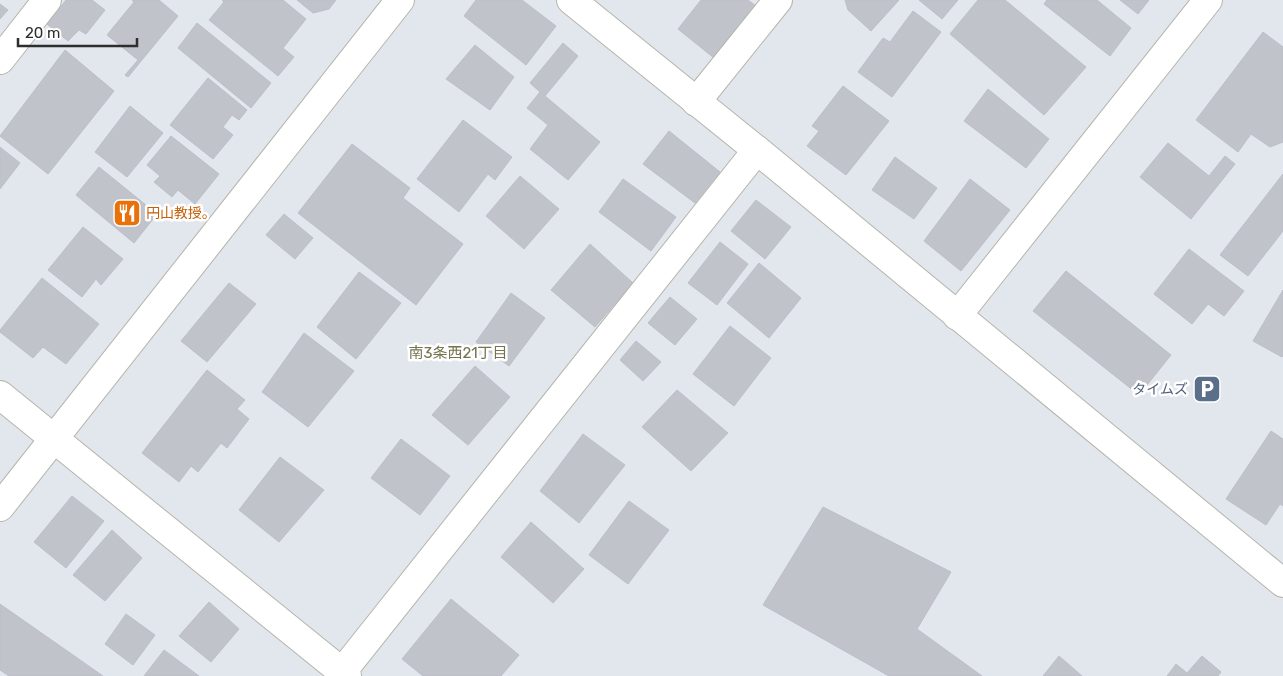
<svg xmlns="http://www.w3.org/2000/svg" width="1283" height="676" viewBox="0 0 1283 676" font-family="Rubik,'Noto Sans JP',sans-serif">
<rect width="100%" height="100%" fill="#e2e6ed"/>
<g fill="#c1c3ca" stroke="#bcbfc9">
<path d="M 66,0 L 92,0 L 105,10 L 86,34 L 79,30 L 68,41 L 47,24 Z"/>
<path d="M 132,0 L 159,0 L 178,16 L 128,77 L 125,75 L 138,60 L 107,35 L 134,2 Z"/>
<path d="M 222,0 L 283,0 L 306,19 L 283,48 L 294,57 L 278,76 L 209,20 L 224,2 Z"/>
<path d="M 297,0 L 336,0 L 329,9 L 313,13 Z"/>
<path d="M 476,0 L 522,0 L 556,26 L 526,65 L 464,16 Z"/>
<path d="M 701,0 L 748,0 L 756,6 L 714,58 L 678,29 Z"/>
<path d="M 845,0 L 899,0 L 871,31 L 848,10 Z"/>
<path d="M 919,0 L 958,0 L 942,19 Z"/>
<path d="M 978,0 L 1005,0 L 1086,67 L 1044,115 L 950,34 Z"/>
<path d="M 1047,0 L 1097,0 L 1131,28 L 1110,56 L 1044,4 Z"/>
<path d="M 1120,0 L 1149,0 L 1138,14 Z"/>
<path d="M 0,4 L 8,10 L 0,19 Z"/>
<path d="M 913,11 L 941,32 L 892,97 L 858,72 L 883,38 L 890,42 Z"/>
<path d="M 197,23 L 271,83 L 251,108 L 178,48 Z"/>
<path d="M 1263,32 L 1283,47 L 1283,142 L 1270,147 L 1251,134 L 1238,152 L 1196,120 Z"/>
<path d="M 563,43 L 578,56 L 545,96 L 600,142 L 568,180 L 530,149 L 548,125 L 527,108 L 540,92 L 530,83 Z"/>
<path d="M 475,45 L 514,77 L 490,110 L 446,79 Z"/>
<path d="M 65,50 L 114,91 L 48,174 L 0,136 Z"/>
<path d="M 208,78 L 247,110 L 239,120 L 232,115 L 223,127 L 233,135 L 213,159 L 170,125 Z"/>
<path d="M 843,86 L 889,121 L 846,175 L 807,146 L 819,131 L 812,126 Z"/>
<path d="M 988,89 L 1049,139 L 1026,168 L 964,121 Z"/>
<path d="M 130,106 L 163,133 L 127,177 L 95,152 Z"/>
<path d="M 463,120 L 512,157 L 495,180 L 488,174 L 459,212 L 417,179 Z"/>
<path d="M 669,131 L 720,172 L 695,203 L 643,164 Z"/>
<path d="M 171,136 L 219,174 L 195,204 L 178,190 L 172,197 L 154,182 L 160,176 L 147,165 Z"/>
<path d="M 1168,143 L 1209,176 L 1225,156 L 1235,164 L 1191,219 L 1140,177 Z"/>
<path d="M 352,144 L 410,188 L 403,198 L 463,244 L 416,305 L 298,213 Z"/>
<path d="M 0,147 L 20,163 L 0,189 Z"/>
<path d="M 895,157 L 937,188 L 914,219 L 872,190 Z"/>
<path d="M 99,167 L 157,214 L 134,243 L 76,195 Z"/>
<path d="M 1283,174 L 1283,231 L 1248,276 L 1220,255 Z"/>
<path d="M 520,176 L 559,209 L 524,249 L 486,216 Z"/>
<path d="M 623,179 L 676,217 L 651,251 L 599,212 Z"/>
<path d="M 970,179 L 1010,210 L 961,271 L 924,241 Z"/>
<path d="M 756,200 L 791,227 L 765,259 L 731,231 Z"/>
<path d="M 284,214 L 313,238 L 295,259 L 266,235 Z"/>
<path d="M 83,227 L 123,259 L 101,285 L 96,279 L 82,297 L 48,270 Z"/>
<path d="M 720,242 L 748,264 L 717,305 L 688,283 Z"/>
<path d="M 590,244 L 633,283 L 595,327 L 551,290 Z"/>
<path d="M 1189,249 L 1244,291 L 1224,316 L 1208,304 L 1192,324 L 1154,294 Z"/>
<path d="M 759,263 L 801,298 L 769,338 L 727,303 Z"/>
<path d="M 1066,271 L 1171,355 L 1139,395 L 1033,311 Z"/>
<path d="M 359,272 L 401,303 L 356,359 L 317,327 Z"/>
<path d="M 42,278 L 99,324 L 66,364 L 43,347 L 33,358 L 0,332 L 0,330 Z"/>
<path d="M 229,283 L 256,304 L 207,362 L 181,341 Z"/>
<path d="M 1283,290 L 1283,356 L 1282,357 L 1253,341 Z"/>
<path d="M 511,293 L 545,318 L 509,366 L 476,342 Z"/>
<path d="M 670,297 L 697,319 L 675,345 L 648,323 Z"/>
<path d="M 730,326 L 771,358 L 734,406 L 693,374 Z"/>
<path d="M 304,333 L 354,371 L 308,427 L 262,392 Z"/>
<path d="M 636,341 L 661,362 L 643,381 L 620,360 Z"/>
<path d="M 475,366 L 510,397 L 468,445 L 432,415 Z"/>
<path d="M 207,370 L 245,400 L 237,409 L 249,419 L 227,448 L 221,443 L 198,472 L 191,466 L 179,482 L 142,453 Z"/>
<path d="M 677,390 L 728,433 L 691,471 L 642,427 Z"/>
<path d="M 1271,431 L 1283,439 L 1283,506 L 1280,504 L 1266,525 L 1226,499 Z"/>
<path d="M 583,434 L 625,465 L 579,523 L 540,491 Z"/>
<path d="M 401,439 L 450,476 L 420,515 L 371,478 Z"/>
<path d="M 280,457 L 324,490 L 279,542 L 239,510 Z"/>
<path d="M 72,496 L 104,521 L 66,568 L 34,542 Z"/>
<path d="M 629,501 L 669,530 L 628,584 L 589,555 Z"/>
<path d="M 823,507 L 951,572 L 917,629 L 982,676 L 889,676 L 763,605 Z"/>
<path d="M 531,522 L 584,569 L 553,603 L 501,557 Z"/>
<path d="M 112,530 L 142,558 L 105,601 L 73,575 Z"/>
<path d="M 451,599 L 519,655 L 501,676 L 423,676 L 402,659 Z"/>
<path d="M 209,602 L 239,629 L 211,662 L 179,636 Z"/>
<path d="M 0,604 L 103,676 L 9,676 L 0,670 Z"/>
<path d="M 126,614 L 155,635 L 133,665 L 105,644 Z"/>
<path d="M 164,650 L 199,676 L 144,676 Z"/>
<path d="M 1059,656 L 1082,676 L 1043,676 Z"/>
<path d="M 1202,656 L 1221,672 L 1218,676 L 1167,676 L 1176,664 L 1187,673 Z"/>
</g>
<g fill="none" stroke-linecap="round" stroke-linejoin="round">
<g stroke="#b5b5ac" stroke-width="30">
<g id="minor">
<path d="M 571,0 L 757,150 L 1283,583"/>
<path d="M 0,60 L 47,0"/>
<path d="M 696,102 L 778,0"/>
<path d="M 957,316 L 1208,0"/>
<path d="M 0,395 L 347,676"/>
<path d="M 0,507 L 400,0"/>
<path d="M 342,672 L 757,150"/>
</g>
</g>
<use href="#minor" stroke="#fff" stroke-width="28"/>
</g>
<defs>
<g id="restaurant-square" transform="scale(1.4375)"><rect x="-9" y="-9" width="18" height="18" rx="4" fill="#e8710a" stroke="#fff"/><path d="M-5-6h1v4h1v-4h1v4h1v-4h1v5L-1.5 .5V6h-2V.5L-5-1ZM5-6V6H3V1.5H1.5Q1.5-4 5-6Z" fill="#fff"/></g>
<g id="parking-square" transform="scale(1.4375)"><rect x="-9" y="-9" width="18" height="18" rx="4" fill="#5c6f8a" stroke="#fff"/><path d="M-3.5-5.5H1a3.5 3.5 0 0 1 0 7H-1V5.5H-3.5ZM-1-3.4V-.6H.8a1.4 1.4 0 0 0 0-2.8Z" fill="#fff"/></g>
</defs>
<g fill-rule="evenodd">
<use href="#restaurant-square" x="127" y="213"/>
<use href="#parking-square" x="1207" y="389"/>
</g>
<g text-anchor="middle" stroke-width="5" stroke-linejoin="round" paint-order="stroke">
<g font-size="14" fill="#c56008" stroke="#fff" text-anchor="start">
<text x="146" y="218">円山教授。</text>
</g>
<g font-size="14" fill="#4e5e75" stroke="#fff" text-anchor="end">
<text x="1188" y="394">タイムズ</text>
</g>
<g font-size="15" fill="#76744f" stroke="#fff">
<text x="458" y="358">南3条西21丁目</text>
</g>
</g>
<path d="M18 38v8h119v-8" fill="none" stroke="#2e2e2e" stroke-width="2.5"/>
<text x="25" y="38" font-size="15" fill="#2e2e2e" stroke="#ffffff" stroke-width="4" paint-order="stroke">20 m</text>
</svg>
